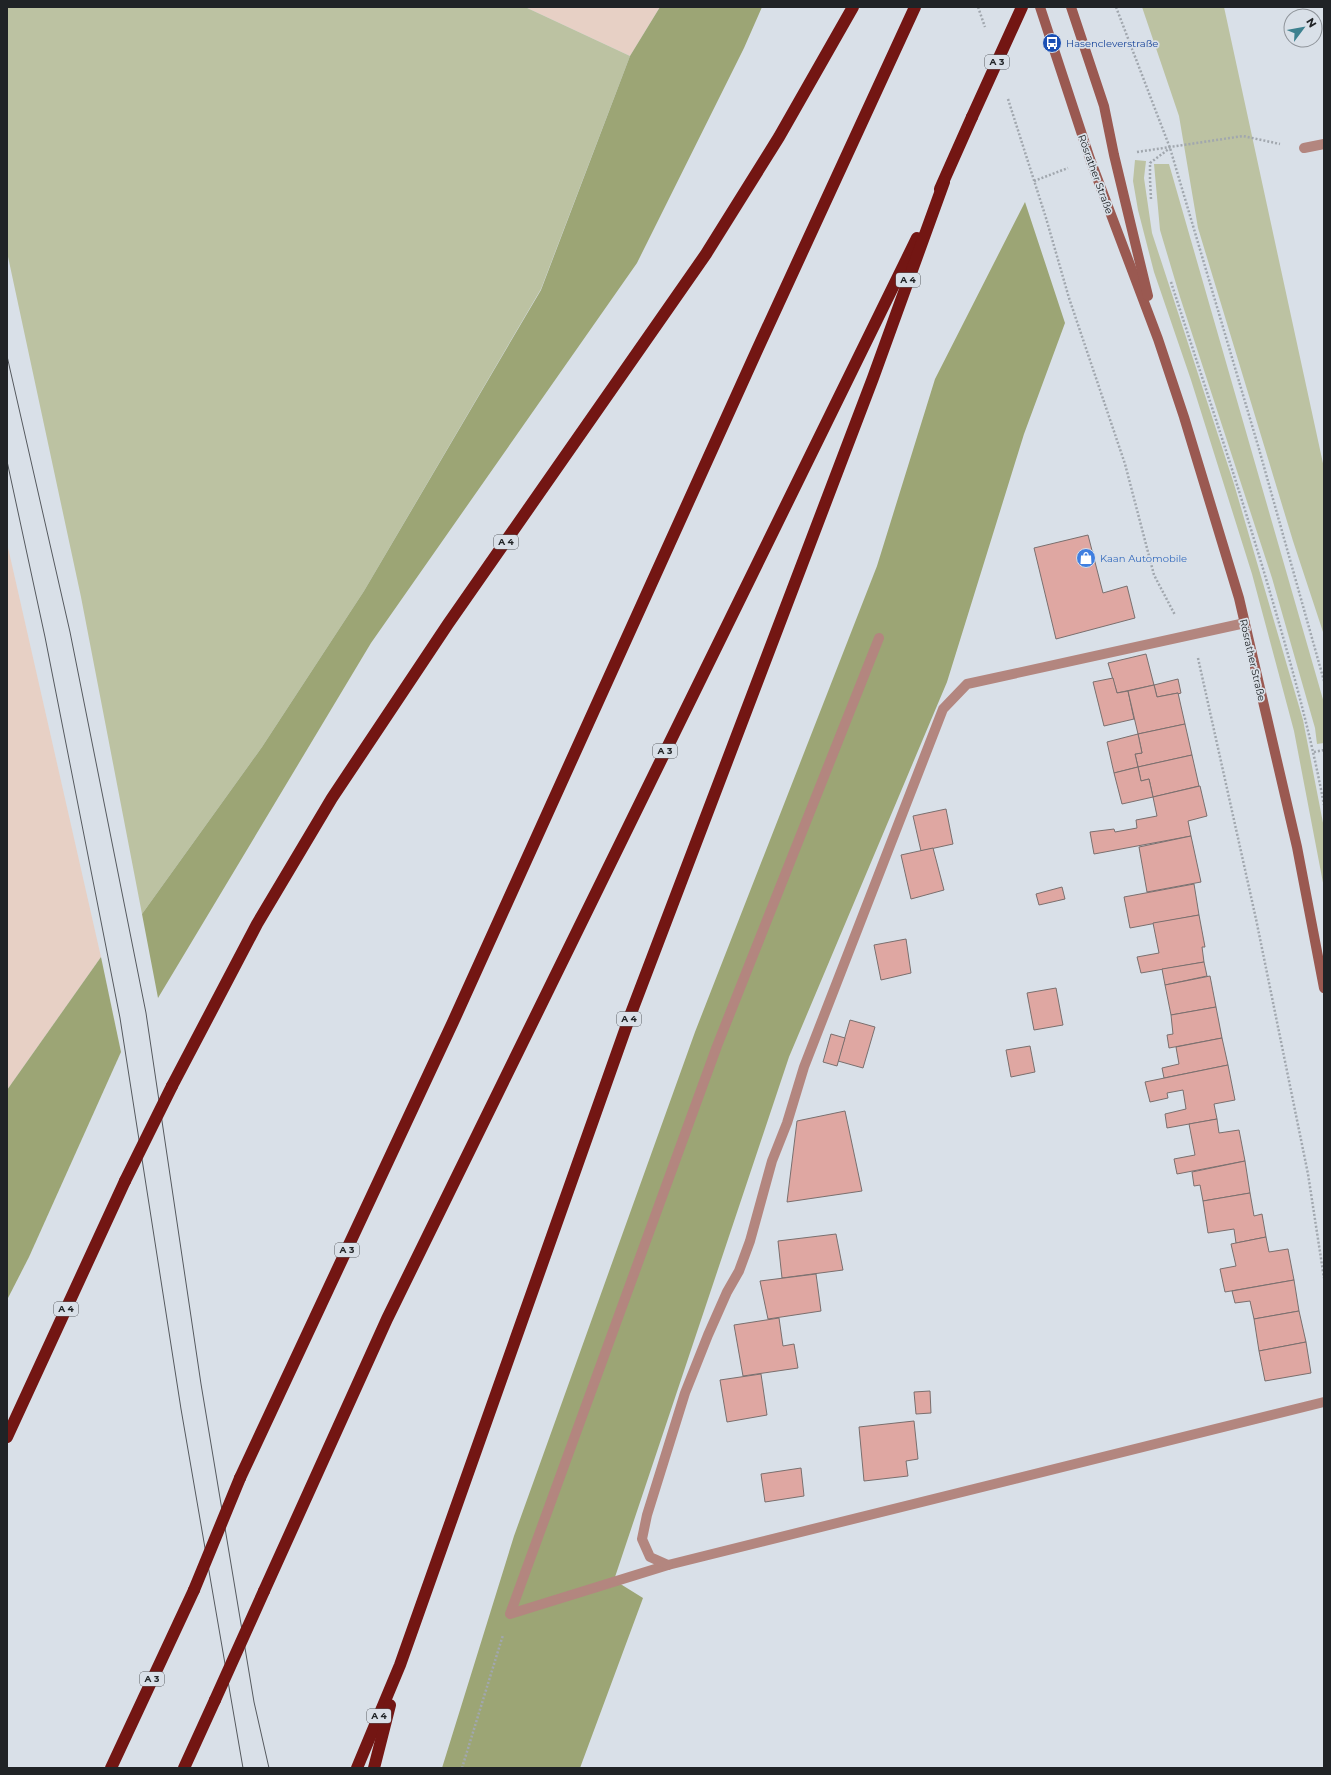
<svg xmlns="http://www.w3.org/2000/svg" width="1331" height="1775" viewBox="0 0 1331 1775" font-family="Montserrat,sans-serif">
<rect width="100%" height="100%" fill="#d9e0e8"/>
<g fill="#e7d0c5">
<path d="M 525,7 L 660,7 L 630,56 Z"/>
<path d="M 7,543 L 101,957 L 7,1090 Z"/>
</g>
<g fill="#bcc2a2">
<path d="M 7,7 L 525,7 L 630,56 L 541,289 L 364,591 L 262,747 L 142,914 L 81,597 L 7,252 Z"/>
<path d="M 1142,7 L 1224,7 L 1324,468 L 1324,635 L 1293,541 L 1198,228 L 1179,116 Z"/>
<path d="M 1135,160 L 1146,161 L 1144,178 L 1152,233 L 1234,484 L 1303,720 L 1324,828 L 1324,888 L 1294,731 L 1252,574 L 1191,380 L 1154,272 L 1138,210 L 1133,181 Z"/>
<path d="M 1154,164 L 1169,164 L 1324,703 L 1324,743 L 1317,744 L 1315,728 L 1272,578 L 1180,297 L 1160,230 Z"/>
</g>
<g fill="#9ca575">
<path d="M 660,7 L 762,7 L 744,48 L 637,263 L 371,643 L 158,998 L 142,914 L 262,747 L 364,591 L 541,290 L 630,56 Z"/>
<path d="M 1025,202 L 1065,323 L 1024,434 L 947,682 L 789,1057 L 614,1580 L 643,1598 L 580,1768 L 442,1768 L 514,1536 L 695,1032 L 877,566 L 935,379 Z"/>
<path d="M 101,957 L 121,1052 L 29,1257 L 7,1300 L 7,1090 Z"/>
</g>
<g fill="#dfa7a2" stroke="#7a6f6e">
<path d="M 1088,535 L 1103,593 L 1127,586 L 1135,618 L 1056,639 L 1034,548 Z"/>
<path d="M 1146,654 L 1154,685 L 1117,693 L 1108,663 Z"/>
<path d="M 1113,678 L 1117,693 L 1128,691 L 1134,719 L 1104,726 L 1093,682 Z"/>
<path d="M 1178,679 L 1181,693 L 1178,694 L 1178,693 L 1157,697 L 1154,685 Z"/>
<path d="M 1154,685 L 1157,697 L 1178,693 L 1185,724 L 1138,734 L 1128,691 Z"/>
<path d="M 1185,724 L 1192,755 L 1138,767 L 1135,754 L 1142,753 L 1138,734 Z"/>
<path d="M 1138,734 L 1142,753 L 1135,754 L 1138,767 L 1114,773 L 1107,742 Z"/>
<path d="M 1192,755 L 1199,786 L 1153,797 L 1149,779 L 1141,781 L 1138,767 Z"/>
<path d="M 1138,767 L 1141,781 L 1149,779 L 1153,797 L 1122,804 L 1114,773 Z"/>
<path d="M 1200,786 L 1207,816 L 1188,821 L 1191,836 L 1094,854 L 1090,832 L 1114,829 L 1115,832 L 1137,828 L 1136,820 L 1157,816 L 1153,797 Z"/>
<path d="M 946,809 L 953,844 L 921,851 L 913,816 Z"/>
<path d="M 1191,836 L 1201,882 L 1147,892 L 1139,847 Z"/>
<path d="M 933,848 L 944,890 L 911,899 L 901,855 Z"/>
<path d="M 1194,884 L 1199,915 L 1130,928 L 1124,897 Z"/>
<path d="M 1062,887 L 1065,899 L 1039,905 L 1036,894 Z"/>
<path d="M 1199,915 L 1205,947 L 1202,947 L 1204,962 L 1141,973 L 1137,957 L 1159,953 L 1153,923 Z"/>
<path d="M 906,939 L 911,973 L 881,980 L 874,945 Z"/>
<path d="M 1204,962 L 1207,976 L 1165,985 L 1162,969 Z"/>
<path d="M 1210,976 L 1216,1007 L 1171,1015 L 1165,985 Z"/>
<path d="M 1056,988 L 1063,1025 L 1034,1030 L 1027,993 Z"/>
<path d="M 1216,1007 L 1222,1038 L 1169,1048 L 1167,1035 L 1173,1034 L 1171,1015 Z"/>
<path d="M 850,1020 L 875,1027 L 863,1068 L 838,1061 Z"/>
<path d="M 831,1034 L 845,1038 L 837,1066 L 823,1062 Z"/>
<path d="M 1222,1038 L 1228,1065 L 1164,1078 L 1162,1068 L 1179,1064 L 1176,1047 Z"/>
<path d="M 1030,1046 L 1035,1072 L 1011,1077 L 1006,1050 Z"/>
<path d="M 1228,1065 L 1235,1100 L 1214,1104 L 1217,1119 L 1167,1128 L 1165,1114 L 1186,1109 L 1183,1090 L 1167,1093 L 1168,1098 L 1150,1102 L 1145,1082 Z"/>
<path d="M 845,1111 L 862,1191 L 787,1202 L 797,1121 Z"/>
<path d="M 1217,1119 L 1219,1133 L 1239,1130 L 1245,1161 L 1177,1174 L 1174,1159 L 1195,1155 L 1189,1124 Z"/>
<path d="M 1245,1161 L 1250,1193 L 1203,1201 L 1200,1185 L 1194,1186 L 1192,1172 Z"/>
<path d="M 1250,1193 L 1254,1216 L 1262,1214 L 1266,1237 L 1236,1243 L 1234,1229 L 1208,1233 L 1203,1201 Z"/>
<path d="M 836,1234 L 843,1270 L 782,1278 L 778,1241 Z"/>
<path d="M 1266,1237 L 1269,1252 L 1288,1249 L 1294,1280 L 1225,1292 L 1220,1269 L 1236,1266 L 1231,1244 Z"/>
<path d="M 816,1274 L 821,1311 L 768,1319 L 760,1281 Z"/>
<path d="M 1294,1280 L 1299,1311 L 1254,1319 L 1250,1301 L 1235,1303 L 1232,1291 Z"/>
<path d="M 1299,1311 L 1306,1342 L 1259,1351 L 1254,1319 Z"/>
<path d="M 779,1318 L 783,1346 L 794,1344 L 798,1368 L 743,1376 L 734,1325 Z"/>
<path d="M 1306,1342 L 1311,1373 L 1265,1381 L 1259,1351 Z"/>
<path d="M 761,1374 L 767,1415 L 727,1422 L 720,1380 Z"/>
<path d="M 930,1391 L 931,1413 L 916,1414 L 914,1392 Z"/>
<path d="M 914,1421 L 918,1459 L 906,1461 L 908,1476 L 864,1481 L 859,1427 Z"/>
<path d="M 801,1468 L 804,1496 L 765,1502 L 761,1474 Z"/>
</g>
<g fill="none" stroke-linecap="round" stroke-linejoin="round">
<g stroke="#a1a7ae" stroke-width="2.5" stroke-dasharray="2 2" stroke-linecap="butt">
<path d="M 978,7 L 985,27"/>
<path d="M 1116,7 L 1170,148 L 1259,449 L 1324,681"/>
<path d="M 1008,99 L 1046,218 L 1069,298 L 1125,464 L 1154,575 L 1175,615"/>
<path d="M 1137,152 L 1243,136 L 1280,144"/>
<path d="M 1034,181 L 1068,168"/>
<path d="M 1151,199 L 1150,179 L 1150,163 L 1170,148"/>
<path d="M 1171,282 C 1205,387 1241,493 1272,599 C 1292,667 1311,735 1324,805"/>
<path d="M 1198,658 L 1256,919 L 1308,1174 L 1324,1278"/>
<path d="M 1314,752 L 1324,750"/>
<path d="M 462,1768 L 503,1635"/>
</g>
<g stroke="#b3867f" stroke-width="10">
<path d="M 879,638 L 717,1046 L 510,1614 L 668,1565 L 1324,1402"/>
<path d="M 668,1565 L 650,1557 L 642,1539 L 647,1515 L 685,1393 L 708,1335 L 727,1292 L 739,1271 L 750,1241 L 772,1161 L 787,1123 L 804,1067 L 943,709 L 967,684 L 1245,623"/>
</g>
<path stroke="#b3867f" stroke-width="10" d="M 1304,148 L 1324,144"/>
<g stroke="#9a5951" stroke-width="10">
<path d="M 1040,7 L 1090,159 L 1158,339 L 1184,417 L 1239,598 L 1297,847 L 1324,988"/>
<path d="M 1071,7 L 1104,106 L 1114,155 L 1148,296"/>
</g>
<g stroke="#731613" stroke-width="12">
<path d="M 940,189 L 972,117"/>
<path d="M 172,1086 L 257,924 L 332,798 L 448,624 L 706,254 L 779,137 L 853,7"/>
<path d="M 7,1437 L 125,1181"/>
<path d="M 240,1478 L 453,1022 L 758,348 L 915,7"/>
<path d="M 264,1591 L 387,1319 L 917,238"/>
<path d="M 111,1768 L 194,1590"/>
<path d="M 184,1768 L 215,1700"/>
<path d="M 357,1768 L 400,1665 L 630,1016 L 873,378 L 944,182"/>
<path d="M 374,1768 L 390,1705"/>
</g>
<g stroke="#55595e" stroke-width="1">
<path d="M 7,356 L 70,632 L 146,1013 L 201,1384 L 254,1702 L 269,1768"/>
<path d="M 7,461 L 45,637 L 120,1018 L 181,1409 L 243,1768"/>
</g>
<g stroke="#731613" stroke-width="12">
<path d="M 972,117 L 1022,7"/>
<path d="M 125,1181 L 172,1086"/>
<path d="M 194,1590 L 240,1478"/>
<path d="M 215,1700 L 264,1591"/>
</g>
</g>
<defs>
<g id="bus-disc" transform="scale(1)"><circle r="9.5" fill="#1a4fb4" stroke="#d9e0e8"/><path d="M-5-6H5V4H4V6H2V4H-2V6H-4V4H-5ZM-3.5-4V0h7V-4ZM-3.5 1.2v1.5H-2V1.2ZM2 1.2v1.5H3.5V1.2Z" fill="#fff"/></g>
<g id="shop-disc" transform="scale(1)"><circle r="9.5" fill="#3f7fe0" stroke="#d9e0e8"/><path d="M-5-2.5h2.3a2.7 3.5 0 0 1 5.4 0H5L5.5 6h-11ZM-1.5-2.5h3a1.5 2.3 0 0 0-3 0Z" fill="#fff"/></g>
</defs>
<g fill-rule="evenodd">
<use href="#bus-disc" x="1052" y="43"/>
<use href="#shop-disc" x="1086" y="558"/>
</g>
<g text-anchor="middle" stroke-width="3.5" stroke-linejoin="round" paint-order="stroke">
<g fill="#d9e0e8" stroke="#585c60" stroke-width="1">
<rect x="985" y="55" width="24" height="14" rx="3"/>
<rect x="896" y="273" width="24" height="14" rx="3"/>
<rect x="494" y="535" width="24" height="14" rx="3"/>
<rect x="653" y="744" width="24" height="14" rx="3"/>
<rect x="617" y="1012" width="24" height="14" rx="3"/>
<rect x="335" y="1243" width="24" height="14" rx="3"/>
<rect x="54" y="1302" width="24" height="14" rx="3"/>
<rect x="140" y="1672" width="24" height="14" rx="3"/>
<rect x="367" y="1709" width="24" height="14" rx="3"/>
</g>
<g font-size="9" font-weight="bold" fill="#202326">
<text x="997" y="65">A 3</text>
<text x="908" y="283">A 4</text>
<text x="506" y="545">A 4</text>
<text x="665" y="754">A 3</text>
<text x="629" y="1022">A 4</text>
<text x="347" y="1253">A 3</text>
<text x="66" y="1312">A 4</text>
<text x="152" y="1682">A 3</text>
<text x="379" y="1719">A 4</text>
</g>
<g font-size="10" fill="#164399" stroke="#d9e0e8" text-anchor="start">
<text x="1066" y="47">Hasencleverstraße</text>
</g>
<g font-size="10" fill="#202326" stroke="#d9e0e8">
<text transform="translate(1096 174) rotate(70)" y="4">Rösrather Straße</text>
<text transform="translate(1253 660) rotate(77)" y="4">Rösrather Straße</text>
</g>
<g font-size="10" fill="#366cbe" stroke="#d9e0e8" text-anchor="start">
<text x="1100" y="562">Kaan Automobile</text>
</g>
</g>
<rect width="1331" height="1775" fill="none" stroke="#202326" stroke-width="16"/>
<g transform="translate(1303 28) rotate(58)"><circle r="19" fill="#d9e0e8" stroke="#8f949a"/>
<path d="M0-3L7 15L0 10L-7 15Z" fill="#3d818f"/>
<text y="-6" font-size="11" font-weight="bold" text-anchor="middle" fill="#202326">N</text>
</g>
</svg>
